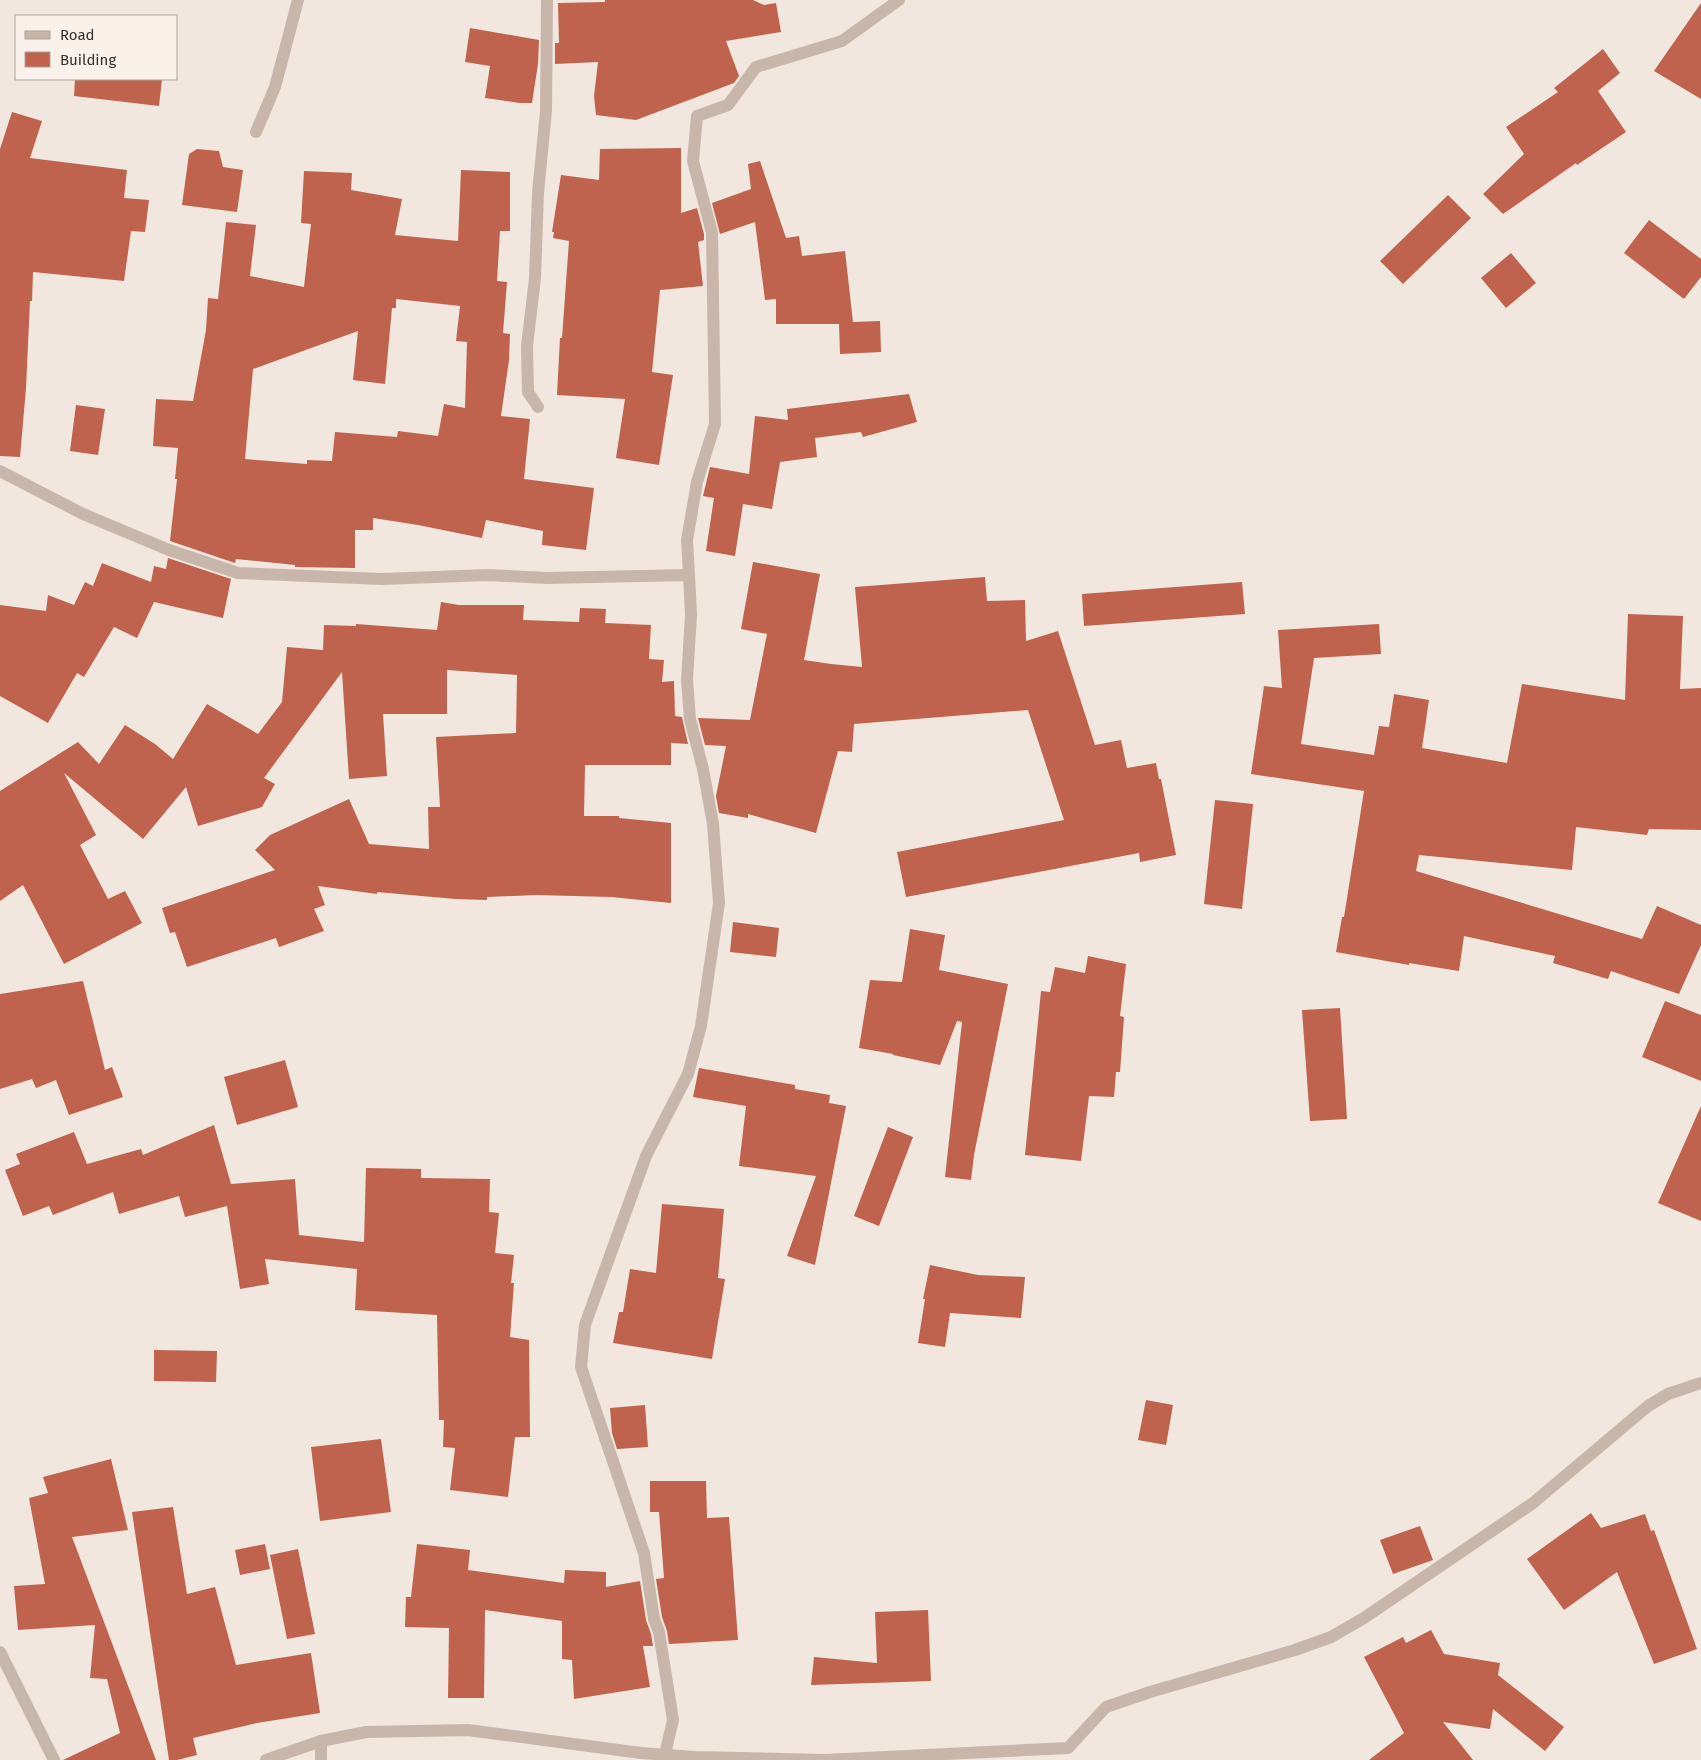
<svg xmlns="http://www.w3.org/2000/svg" width="1701" height="1760" viewBox="0 0 1701 1760" font-family="'Fira Sans',sans-serif">
<rect width="100%" height="100%" fill="#f1e7de"/>
<g fill="#bf624e" fill-rule="evenodd">
<path d="M 605,0 L 753,0 L 764,5 L 776,3 L 781,32 L 726,41 L 739,76 L 734,83 L 636,120 L 596,115 L 594,96 L 598,62 L 555,64 L 555,43 L 559,43 L 558,3 L 605,2 Z"/>
<path d="M 1701,3 L 1701,99 L 1654,71 Z"/>
<path d="M 470,28 L 539,40 L 538,64 L 532,103 L 520,103 L 485,98 L 490,66 L 465,62 Z"/>
<path d="M 1603,49 L 1620,73 L 1598,91 L 1626,132 L 1577,165 L 1576,163 L 1503,214 L 1483,194 L 1524,154 L 1506,127 L 1558,92 L 1554,88 Z"/>
<path d="M 75,79 L 162,79 L 159,106 L 74,96 Z"/>
<path d="M 12,112 L 42,121 L 30,158 L 127,170 L 124,198 L 149,200 L 145,232 L 131,231 L 124,281 L 33,272 L 32,301 L 30,301 L 26,388 L 20,457 L 0,456 L 0,149 Z"/>
<path d="M 681,148 L 681,213 L 697,208 L 704,234 L 704,240 L 698,242 L 703,286 L 660,290 L 652,372 L 673,375 L 659,465 L 616,458 L 625,399 L 557,395 L 560,338 L 562,338 L 569,241 L 553,238 L 554,232 L 552,232 L 561,175 L 599,180 L 600,149 Z"/>
<path d="M 197,149 L 219,151 L 223,167 L 243,170 L 237,212 L 182,205 L 189,154 Z"/>
<path d="M 760,161 L 786,238 L 799,236 L 802,256 L 845,251 L 853,322 L 880,321 L 881,352 L 840,354 L 839,324 L 776,324 L 776,299 L 765,300 L 755,222 L 720,234 L 712,203 L 751,189 L 748,164 Z"/>
<path d="M 461,170 L 510,172 L 510,231 L 500,231 L 497,281 L 507,282 L 503,333 L 510,334 L 509,360 L 501,416 L 530,419 L 524,479 L 594,488 L 586,550 L 542,545 L 543,531 L 486,520 L 482,538 L 418,525 L 373,518 L 373,530 L 355,530 L 355,568 L 295,567 L 295,565 L 236,559 L 235,563 L 170,541 L 177,479 L 175,479 L 178,448 L 153,446 L 156,399 L 193,401 L 206,330 L 208,298 L 218,299 L 226,222 L 256,225 L 250,276 L 304,287 L 311,224 L 301,223 L 304,171 L 352,173 L 351,190 L 402,199 L 395,235 L 458,241 ZM 396,299 L 460,306 L 456,341 L 467,342 L 465,408 L 444,404 L 438,436 L 398,431 L 397,437 L 335,432 L 332,461 L 307,460 L 307,464 L 245,459 L 253,369 L 358,331 L 353,380 L 385,384 L 392,308 L 396,308 Z"/>
<path d="M 1448,195 L 1471,218 L 1403,284 L 1380,261 Z"/>
<path d="M 1649,220 L 1701,259 L 1701,277 L 1684,299 L 1624,253 Z"/>
<path d="M 1511,253 L 1536,283 L 1506,308 L 1481,278 Z"/>
<path d="M 909,394 L 917,422 L 863,437 L 861,432 L 815,438 L 817,457 L 780,462 L 772,509 L 743,504 L 735,556 L 706,551 L 714,498 L 703,496 L 710,467 L 749,474 L 755,416 L 788,420 L 787,409 Z"/>
<path d="M 76,405 L 105,409 L 98,455 L 70,451 Z"/>
<path d="M 168,558 L 231,579 L 223,618 L 154,602 L 137,638 L 114,627 L 84,677 L 77,673 L 48,723 L 0,696 L 0,605 L 46,611 L 48,595 L 74,605 L 85,582 L 93,586 L 102,563 L 151,582 L 154,566 L 166,569 Z"/>
<path d="M 753,562 L 820,574 L 804,660 L 831,664 L 862,667 L 855,587 L 985,577 L 987,601 L 1025,600 L 1026,641 L 1058,631 L 1095,745 L 1121,740 L 1127,768 L 1156,763 L 1159,779 L 1161,779 L 1176,855 L 1140,862 L 1139,853 L 906,897 L 897,852 L 1064,820 L 1028,710 L 854,724 L 852,752 L 838,751 L 816,833 L 748,814 L 748,818 L 719,813 L 716,796 L 726,746 L 705,745 L 698,718 L 750,720 L 767,634 L 741,629 Z"/>
<path d="M 1242,582 L 1245,614 L 1084,626 L 1082,594 Z"/>
<path d="M 441,602 L 459,605 L 524,605 L 523,620 L 579,622 L 580,608 L 606,609 L 605,623 L 651,625 L 649,659 L 664,660 L 662,682 L 674,681 L 675,716 L 682,717 L 688,744 L 671,743 L 671,765 L 585,765 L 584,816 L 619,816 L 619,818 L 671,823 L 671,903 L 611,897 L 536,895 L 487,897 L 487,900 L 455,899 L 377,892 L 377,894 L 318,886 L 325,905 L 314,909 L 324,931 L 279,947 L 276,938 L 187,967 L 175,932 L 170,933 L 162,908 L 275,870 L 255,850 L 270,835 L 349,799 L 369,844 L 429,849 L 428,807 L 440,807 L 436,737 L 516,733 L 517,675 L 447,670 L 447,714 L 383,714 L 387,776 L 349,779 L 342,672 L 264,778 L 275,784 L 262,807 L 198,826 L 186,787 L 143,839 L 64,773 L 96,835 L 80,845 L 108,899 L 125,891 L 142,923 L 64,964 L 23,885 L 0,901 L 0,791 L 78,742 L 99,764 L 125,725 L 155,744 L 173,759 L 207,704 L 258,734 L 282,702 L 287,647 L 323,650 L 324,625 L 356,626 L 356,624 L 437,630 Z"/>
<path d="M 1628,614 L 1683,616 L 1680,689 L 1701,688 L 1701,830 L 1649,829 L 1647,835 L 1576,827 L 1572,870 L 1419,855 L 1416,871 L 1642,939 L 1657,906 L 1701,925 L 1701,945 L 1679,994 L 1611,971 L 1608,979 L 1553,963 L 1555,956 L 1464,936 L 1459,971 L 1409,963 L 1409,965 L 1336,952 L 1342,917 L 1344,917 L 1364,791 L 1251,774 L 1264,686 L 1282,688 L 1278,630 L 1379,624 L 1381,654 L 1314,658 L 1301,744 L 1374,755 L 1379,726 L 1389,727 L 1394,694 L 1429,700 L 1422,748 L 1507,763 L 1522,684 L 1625,700 Z"/>
<path d="M 1215,800 L 1253,804 L 1242,909 L 1204,904 Z"/>
<path d="M 733,922 L 779,928 L 776,957 L 730,952 Z"/>
<path d="M 910,929 L 945,935 L 939,970 L 1008,984 L 974,1155 L 971,1180 L 945,1177 L 962,1022 L 957,1021 L 940,1065 L 893,1055 L 893,1054 L 859,1048 L 870,980 L 902,982 Z"/>
<path d="M 1088,956 L 1126,964 L 1120,1016 L 1124,1017 L 1120,1072 L 1116,1072 L 1114,1097 L 1089,1096 L 1081,1161 L 1025,1155 L 1041,991 L 1050,992 L 1055,967 L 1085,973 Z"/>
<path d="M 83,981 L 105,1070 L 112,1067 L 123,1097 L 69,1115 L 56,1080 L 36,1088 L 32,1079 L 0,1089 L 0,994 Z"/>
<path d="M 1665,1001 L 1701,1015 L 1701,1081 L 1642,1057 Z"/>
<path d="M 1340,1008 L 1347,1119 L 1310,1121 L 1302,1010 Z"/>
<path d="M 285,1060 L 298,1107 L 237,1125 L 224,1077 Z"/>
<path d="M 699,1068 L 795,1085 L 795,1089 L 830,1095 L 829,1103 L 846,1106 L 815,1265 L 787,1256 L 816,1176 L 739,1166 L 746,1106 L 693,1097 Z"/>
<path d="M 1701,1106 L 1701,1221 L 1658,1203 Z"/>
<path d="M 214,1125 L 231,1184 L 295,1179 L 299,1235 L 364,1242 L 366,1168 L 421,1169 L 421,1178 L 490,1179 L 489,1212 L 499,1213 L 495,1253 L 514,1255 L 511,1283 L 514,1283 L 510,1337 L 529,1340 L 530,1437 L 515,1437 L 508,1497 L 450,1490 L 455,1448 L 443,1447 L 444,1420 L 439,1420 L 437,1315 L 355,1310 L 357,1269 L 265,1259 L 269,1284 L 240,1289 L 227,1206 L 185,1217 L 179,1196 L 119,1214 L 113,1192 L 53,1215 L 49,1206 L 23,1216 L 5,1170 L 20,1164 L 16,1154 L 74,1132 L 87,1164 L 141,1149 L 143,1155 Z"/>
<path d="M 888,1127 L 913,1137 L 879,1226 L 854,1216 Z"/>
<path d="M 662,1204 L 724,1209 L 718,1278 L 725,1279 L 712,1359 L 613,1343 L 619,1312 L 623,1312 L 630,1269 L 656,1273 Z"/>
<path d="M 930,1265 L 978,1275 L 1025,1277 L 1021,1318 L 950,1313 L 945,1347 L 918,1343 L 925,1299 L 923,1299 Z"/>
<path d="M 154,1350 L 217,1351 L 216,1382 L 154,1381 Z"/>
<path d="M 1146,1400 L 1173,1405 L 1166,1445 L 1138,1440 Z"/>
<path d="M 645,1405 L 648,1447 L 617,1449 L 612,1433 L 610,1408 Z"/>
<path d="M 381,1439 L 391,1512 L 320,1521 L 311,1447 Z"/>
<path d="M 111,1459 L 128,1530 L 72,1537 L 156,1760 L 63,1760 L 120,1733 L 107,1679 L 90,1678 L 95,1625 L 18,1630 L 14,1586 L 45,1584 L 29,1498 L 48,1493 L 43,1477 Z"/>
<path d="M 650,1481 L 706,1481 L 707,1518 L 729,1517 L 738,1640 L 669,1644 L 667,1631 L 662,1617 L 656,1579 L 664,1578 L 659,1512 L 650,1512 Z"/>
<path d="M 173,1507 L 187,1594 L 215,1587 L 236,1665 L 311,1653 L 320,1713 L 257,1723 L 193,1738 L 197,1755 L 177,1760 L 169,1760 L 132,1512 Z"/>
<path d="M 1591,1513 L 1601,1528 L 1645,1514 L 1651,1531 L 1654,1530 L 1697,1649 L 1654,1664 L 1617,1572 L 1564,1610 L 1527,1559 Z"/>
<path d="M 1420,1526 L 1433,1560 L 1393,1574 L 1380,1540 Z"/>
<path d="M 265,1544 L 270,1569 L 240,1575 L 235,1550 Z"/>
<path d="M 417,1544 L 470,1550 L 468,1570 L 564,1583 L 565,1570 L 606,1572 L 606,1587 L 640,1581 L 646,1620 L 651,1634 L 653,1646 L 643,1646 L 650,1687 L 574,1699 L 572,1660 L 562,1659 L 562,1621 L 485,1610 L 484,1698 L 448,1698 L 449,1628 L 405,1627 L 406,1597 L 411,1597 Z"/>
<path d="M 298,1549 L 315,1634 L 287,1639 L 270,1555 Z"/>
<path d="M 928,1610 L 931,1681 L 811,1685 L 814,1657 L 877,1663 L 875,1612 Z"/>
<path d="M 1431,1630 L 1444,1654 L 1500,1663 L 1498,1675 L 1564,1727 L 1545,1751 L 1493,1709 L 1490,1729 L 1443,1722 L 1473,1760 L 1369,1760 L 1404,1733 L 1364,1657 L 1403,1637 L 1406,1643 Z"/>
</g>
<g fill="none" stroke-linecap="round" stroke-linejoin="round">
<g stroke="#c9b6ab" stroke-width="12">
<path d="M 256,132 L 275,87 L 298,0"/>
<path d="M 538,407 L 528,392 L 527,346 L 535,278 L 538,193 L 546,111 L 547,0"/>
<path d="M 0,471 L 83,514 L 169,550 L 238,573 L 382,579 L 488,575 L 547,578 L 689,575 L 691,615 L 687,680 L 690,719 L 703,769 L 713,824 L 719,903 L 701,1026 L 688,1074 L 646,1156 L 585,1325 L 581,1367 L 644,1553 L 654,1619 L 659,1632 L 673,1720 L 665,1754"/>
<path d="M 689,575 L 687,540 L 697,482 L 715,424 L 712,233 L 693,161 L 697,116 L 728,105 L 756,67 L 842,41 L 899,0"/>
<path d="M 0,1652 L 54,1760"/>
<path d="M 321,1741 L 321,1760"/>
<path d="M 266,1760 L 321,1741 L 366,1732 L 468,1730 L 641,1753 L 694,1757 L 825,1760 L 1068,1748 L 1106,1707 L 1150,1692 L 1295,1650 L 1331,1637 L 1364,1618 L 1533,1503 L 1648,1406 L 1668,1394 L 1701,1383"/>
</g>
</g>
<rect x="15" y="15" width="162" height="65" fill="#f9f1ea" stroke="#aba39d"/>
<rect x="25" y="31" width="25" height="8" fill="#c9b6ab" stroke="#aba39d"/>
<text x="60" y="40" font-size="15" fill="#372d2a">Road</text>
<rect x="25" y="52" width="25" height="15" fill="#bf624e" stroke="#aba39d"/>
<text x="60" y="65" font-size="15" fill="#372d2a">Building</text>
</svg>
